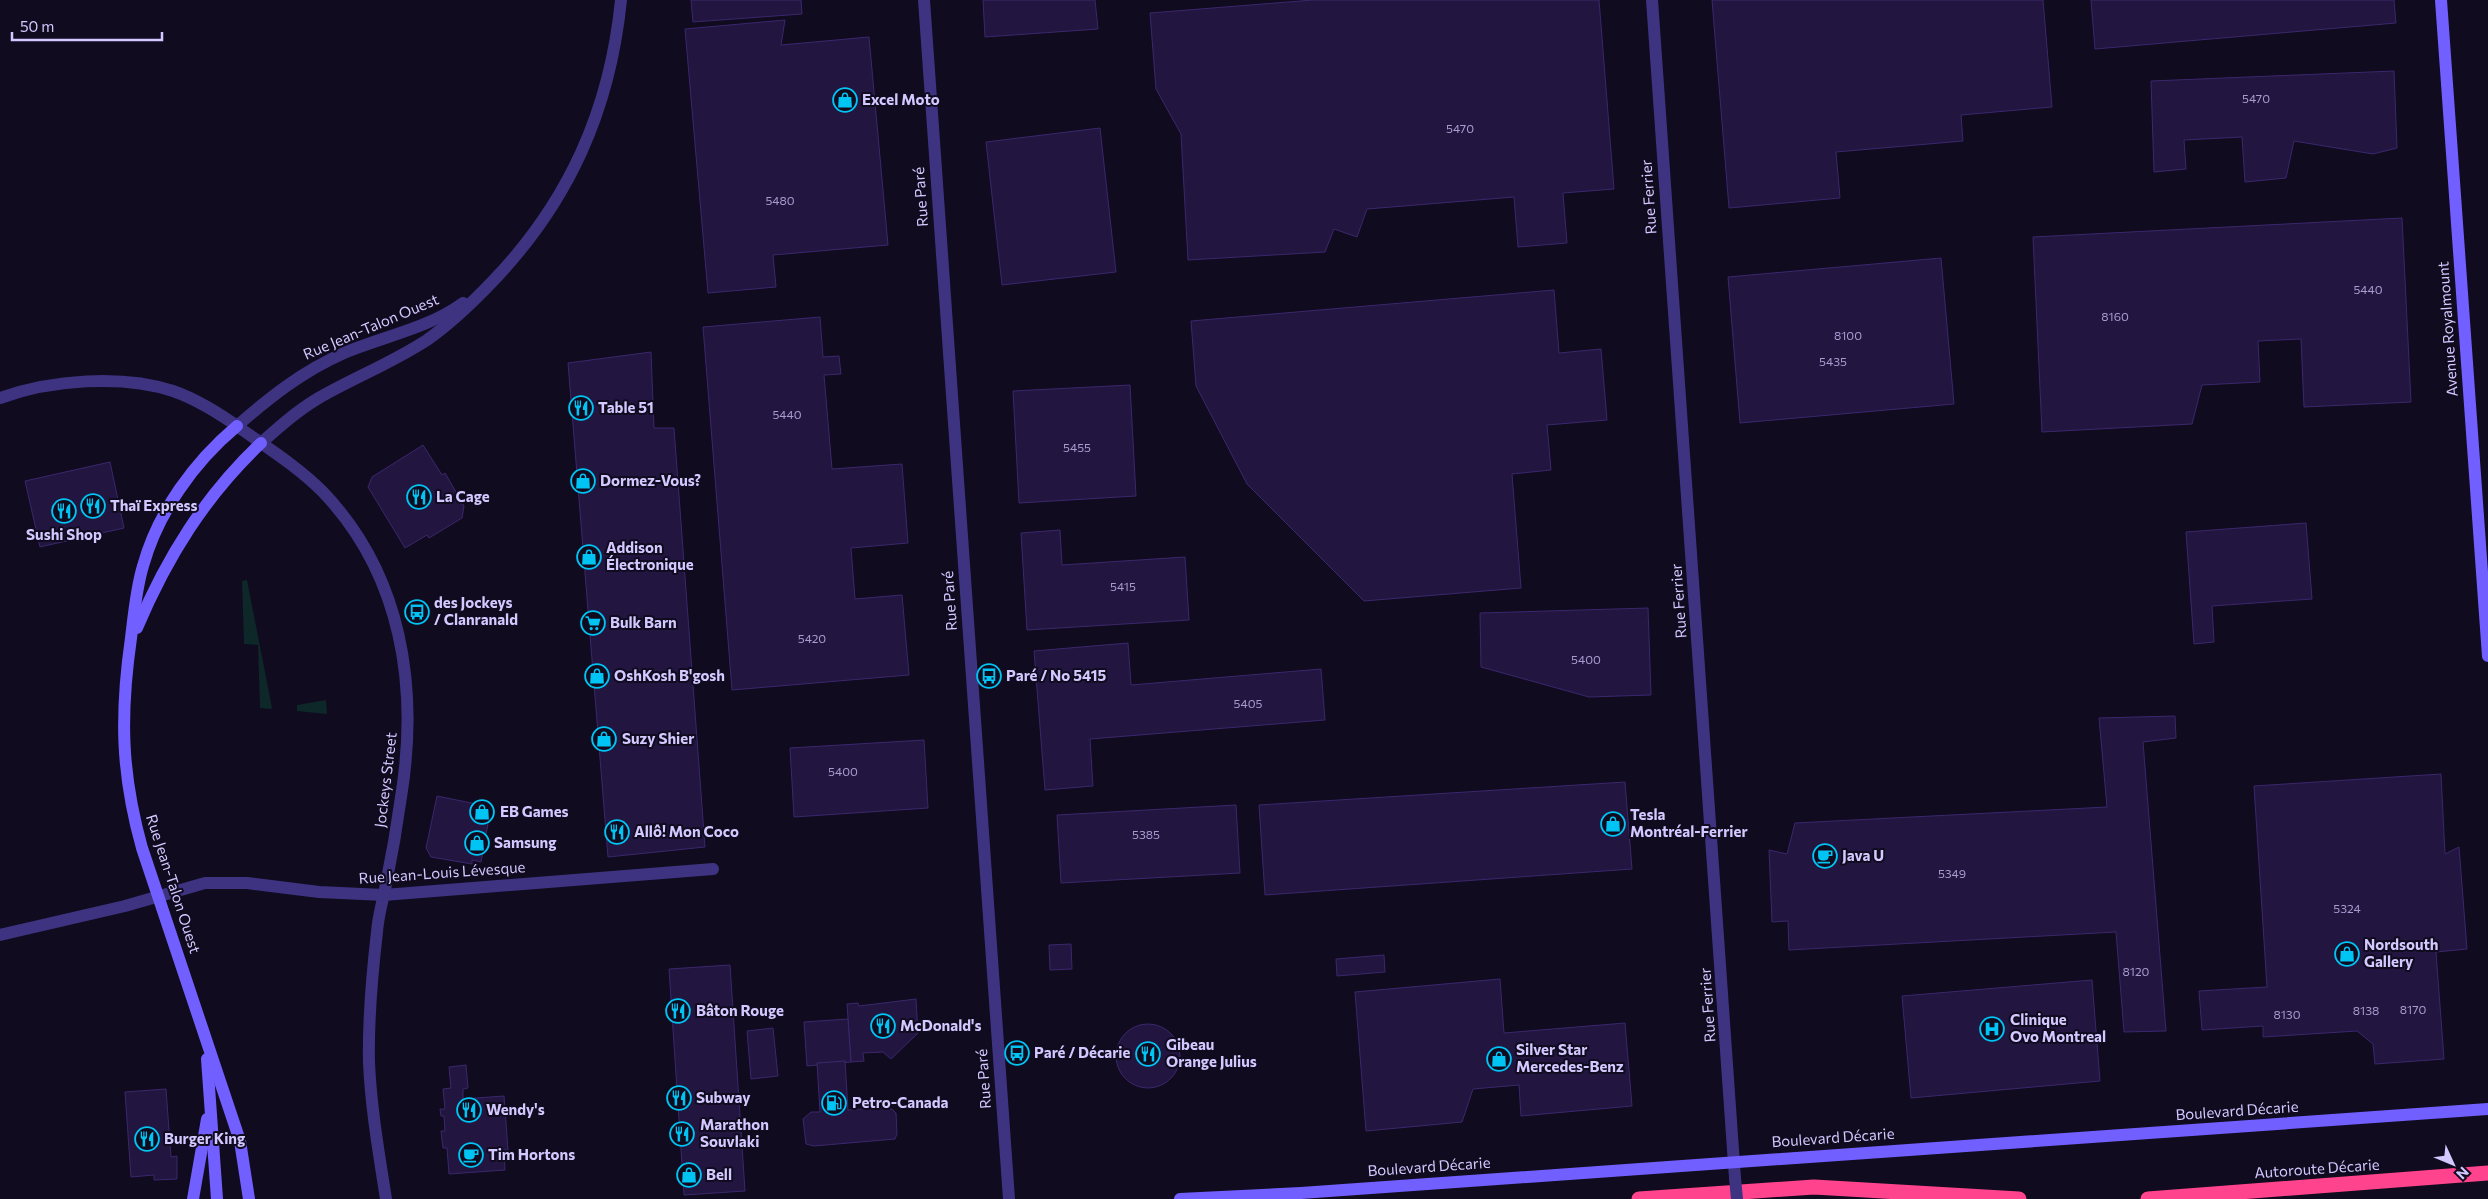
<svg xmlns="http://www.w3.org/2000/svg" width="2488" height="1199" viewBox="0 0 2488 1199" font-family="Commissioner,sans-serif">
<rect width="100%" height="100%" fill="#100b1e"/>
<g fill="#0e2728">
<path d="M 247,580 L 272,708 L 271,709 L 260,708 L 258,645 L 244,644 L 242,581 Z"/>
<path d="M 326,700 L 327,714 L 297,711 L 297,705 Z"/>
</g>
<g fill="#221640" stroke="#3b276d">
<path d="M 691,0 L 801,0 L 802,14 L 693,22 Z"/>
<path d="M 983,0 L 1095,0 L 1098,29 L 985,37 Z"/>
<path d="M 1313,0 L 1599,0 L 1614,189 L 1563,193 L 1567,243 L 1518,247 L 1514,197 L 1367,209 L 1357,237 L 1334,229 L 1325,252 L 1188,260 L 1181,134 L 1156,89 L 1150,13 Z"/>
<path d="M 1712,0 L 2043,0 L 2052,107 L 1961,115 L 1963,141 L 1836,152 L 1840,198 L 1729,208 Z"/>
<path d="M 2091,0 L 2394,0 L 2396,23 L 2095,49 Z"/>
<path d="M 785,20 L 781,45 L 869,37 L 888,245 L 773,255 L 776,287 L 708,293 L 685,29 Z"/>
<path d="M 2394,71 L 2397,148 L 2373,154 L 2294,141 L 2286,178 L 2245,182 L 2242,137 L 2184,140 L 2186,169 L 2154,172 L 2151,81 Z"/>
<path d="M 1100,128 L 1116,272 L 1002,285 L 986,142 Z"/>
<path d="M 2402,218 L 2411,402 L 2304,407 L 2301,339 L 2258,341 L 2260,382 L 2202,385 L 2192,424 L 2042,432 L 2033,237 Z"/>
<path d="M 1941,258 L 1954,404 L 1740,423 L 1728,277 Z"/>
<path d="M 1554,290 L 1559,353 L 1601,349 L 1607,420 L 1547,425 L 1551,470 L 1512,474 L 1521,588 L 1364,601 L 1247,484 L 1196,386 L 1191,321 Z"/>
<path d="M 820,317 L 823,357 L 839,356 L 841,374 L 824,375 L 832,469 L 902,464 L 908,543 L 851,548 L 855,599 L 902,595 L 909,675 L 732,690 L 703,327 Z"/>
<path d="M 651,352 L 654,428 L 674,428 L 705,847 L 608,857 L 568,363 Z"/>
<path d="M 1130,385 L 1136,496 L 1019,503 L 1013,391 Z"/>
<path d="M 423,445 L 442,475 L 445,473 L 464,506 L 462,518 L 429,538 L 427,535 L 405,548 L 368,487 L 372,477 Z"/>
<path d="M 110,462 L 124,528 L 40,547 L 25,481 Z"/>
<path d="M 2306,523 L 2312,599 L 2212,606 L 2214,642 L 2194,644 L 2186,532 Z"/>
<path d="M 1060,530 L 1062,565 L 1185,557 L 1189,620 L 1027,630 L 1021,533 Z"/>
<path d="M 1648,608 L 1651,695 L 1589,697 L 1481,667 L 1480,613 Z"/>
<path d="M 1128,643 L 1131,685 L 1321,669 L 1325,720 L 1090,739 L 1093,786 L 1045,790 L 1034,651 Z"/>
<path d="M 2175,716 L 2176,738 L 2143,742 L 2166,1031 L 2124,1032 L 2116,932 L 1789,950 L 1788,921 L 1772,922 L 1769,850 L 1787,854 L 1795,823 L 2107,807 L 2099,718 Z"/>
<path d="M 924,740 L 928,808 L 794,817 L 790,748 Z"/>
<path d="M 2441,774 L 2445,854 L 2459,847 L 2467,949 L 2436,952 L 2444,1059 L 2375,1064 L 2373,1044 L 2357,1031 L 2263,1037 L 2263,1026 L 2202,1030 L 2199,991 L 2267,987 L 2254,786 Z"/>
<path d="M 1625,782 L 1632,869 L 1265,895 L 1259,805 Z"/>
<path d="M 437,796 L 491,807 L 481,862 L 472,860 L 472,864 L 431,857 L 426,848 Z"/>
<path d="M 1236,805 L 1240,873 L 1061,883 L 1057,815 Z"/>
<path d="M 1071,944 L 1072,969 L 1050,970 L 1049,945 Z"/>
<path d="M 1384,955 L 1385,972 L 1337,976 L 1336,959 Z"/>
<path d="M 730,965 L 745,1191 L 684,1195 L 669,969 Z"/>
<path d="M 1500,979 L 1504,1033 L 1625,1023 L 1632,1106 L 1521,1116 L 1519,1085 L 1473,1089 L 1462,1122 L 1366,1131 L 1355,992 Z"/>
<path d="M 2092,980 L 2100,1081 L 1911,1098 L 1902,996 Z"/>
<path d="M 916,999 L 918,1033 L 891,1059 L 883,1052 L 863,1053 L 864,1061 L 851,1062 L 847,1004 L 858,1003 L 859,1006 Z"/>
<path d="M 848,1019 L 851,1062 L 807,1066 L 804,1022 Z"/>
<circle cx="1148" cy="1056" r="32"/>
<path d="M 773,1028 L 778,1076 L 751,1079 L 747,1031 Z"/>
<path d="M 845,1061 L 848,1110 L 888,1107 L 893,1110 L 896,1113 L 897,1134 L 895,1139 L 814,1146 L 806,1144 L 803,1119 L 811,1112 L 820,1112 L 817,1063 Z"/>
<path d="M 466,1065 L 468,1088 L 463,1089 L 463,1099 L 504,1096 L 508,1150 L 504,1150 L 505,1170 L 449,1174 L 447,1148 L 443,1148 L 441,1131 L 445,1131 L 444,1116 L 441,1116 L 440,1109 L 445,1109 L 443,1089 L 451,1088 L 449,1067 Z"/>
<path d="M 166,1089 L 171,1157 L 177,1156 L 177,1179 L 154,1180 L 154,1175 L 131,1177 L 125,1092 Z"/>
</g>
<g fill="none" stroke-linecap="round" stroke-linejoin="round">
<g stroke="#3d3380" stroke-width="12">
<path d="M 924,0 L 1009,1199"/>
<path d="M 1652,0 L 1735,1178"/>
<path d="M 0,398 C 50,380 122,374 173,391 C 199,400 222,415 244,431 C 271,450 299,468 322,491 C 402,574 419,687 401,797 C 397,826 392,855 386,884 C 383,900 378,916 377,932 C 372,975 368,1020 369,1063 C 371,1108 379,1154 386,1199"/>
<path d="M 237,426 C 270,397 303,371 344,353 C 384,336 427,329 463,303"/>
<path d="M 261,443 C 279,427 297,411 317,399 C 353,378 392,363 427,340 C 451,323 472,303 492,282 C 569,202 610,110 621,0"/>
<path d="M 0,935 L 125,906 L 205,883 L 247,883 L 319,892 L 384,895 L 713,869"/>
</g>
<g stroke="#725fff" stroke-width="12">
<path d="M 2441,0 L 2488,656"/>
<path d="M 237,426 C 194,462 158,512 143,566 C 136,589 134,614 131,638 C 120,715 121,773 142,848 L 240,1141 L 249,1199"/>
<path d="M 137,628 C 167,557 205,496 261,443"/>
<path d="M 207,1059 L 217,1199"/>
<path d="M 193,1199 L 207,1119"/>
<path d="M 1180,1199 L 1301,1193 L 2488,1109"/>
</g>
<g stroke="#ff438c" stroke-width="15">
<path d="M 1639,1199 L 1814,1187 L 2019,1199"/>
<path d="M 2148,1199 L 2488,1173"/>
</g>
<path stroke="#3d3380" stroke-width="12" d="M 1735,1178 L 1737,1199"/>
</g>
<defs>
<g id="shop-ring" transform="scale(1.25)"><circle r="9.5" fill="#100b1e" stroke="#00c4f3" stroke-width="1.5"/><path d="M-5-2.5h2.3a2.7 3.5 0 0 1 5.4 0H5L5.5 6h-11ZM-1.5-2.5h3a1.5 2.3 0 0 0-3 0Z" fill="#00c4f3"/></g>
<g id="restaurant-ring" transform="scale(1.25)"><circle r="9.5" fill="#100b1e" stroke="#00c4f3" stroke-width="1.5"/><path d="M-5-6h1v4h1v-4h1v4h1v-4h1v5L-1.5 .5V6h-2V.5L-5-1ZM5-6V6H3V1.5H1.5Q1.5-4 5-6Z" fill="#00c4f3"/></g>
<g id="bus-ring" transform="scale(1.25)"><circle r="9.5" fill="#100b1e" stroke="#00c4f3" stroke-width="1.5"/><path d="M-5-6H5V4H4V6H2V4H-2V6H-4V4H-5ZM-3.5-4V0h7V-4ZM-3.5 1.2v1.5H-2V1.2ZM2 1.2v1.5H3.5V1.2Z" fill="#00c4f3"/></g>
<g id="supermarket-ring" transform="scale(1.25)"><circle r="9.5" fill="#100b1e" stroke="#00c4f3" stroke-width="1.5"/><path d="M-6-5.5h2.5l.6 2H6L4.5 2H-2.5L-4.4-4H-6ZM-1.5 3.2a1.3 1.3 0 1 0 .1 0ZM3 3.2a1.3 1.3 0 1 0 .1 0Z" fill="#00c4f3"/></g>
<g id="cafe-ring" transform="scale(1.25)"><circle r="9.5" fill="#100b1e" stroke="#00c4f3" stroke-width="1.5"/><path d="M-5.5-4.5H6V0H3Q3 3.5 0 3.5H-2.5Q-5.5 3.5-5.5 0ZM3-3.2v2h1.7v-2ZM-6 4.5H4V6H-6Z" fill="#00c4f3"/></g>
<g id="hospital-ring" transform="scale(1.25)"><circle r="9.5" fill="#100b1e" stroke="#00c4f3" stroke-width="1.5"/><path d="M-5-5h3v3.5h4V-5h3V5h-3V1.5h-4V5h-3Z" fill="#00c4f3"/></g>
<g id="fuel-ring" transform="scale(1.25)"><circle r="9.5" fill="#100b1e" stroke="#00c4f3" stroke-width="1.5"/><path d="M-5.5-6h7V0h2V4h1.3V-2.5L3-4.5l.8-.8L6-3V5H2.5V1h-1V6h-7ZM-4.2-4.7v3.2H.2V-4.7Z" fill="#00c4f3"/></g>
</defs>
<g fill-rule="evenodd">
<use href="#shop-ring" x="845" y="100"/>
<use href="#restaurant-ring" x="581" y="408"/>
<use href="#shop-ring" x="583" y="481"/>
<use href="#restaurant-ring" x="419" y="497"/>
<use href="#restaurant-ring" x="93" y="506"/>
<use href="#restaurant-ring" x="64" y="511"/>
<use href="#shop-ring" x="589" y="557"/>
<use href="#bus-ring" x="417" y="612"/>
<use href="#supermarket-ring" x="593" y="623"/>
<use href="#shop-ring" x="597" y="676"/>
<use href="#bus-ring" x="989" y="676"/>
<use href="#shop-ring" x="604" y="739"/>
<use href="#shop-ring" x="482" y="812"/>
<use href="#shop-ring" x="1613" y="824"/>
<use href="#restaurant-ring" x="617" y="832"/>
<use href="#shop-ring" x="477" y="843"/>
<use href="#cafe-ring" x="1825" y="856"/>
<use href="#shop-ring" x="2347" y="954"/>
<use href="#restaurant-ring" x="678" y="1011"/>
<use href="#restaurant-ring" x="883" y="1026"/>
<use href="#hospital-ring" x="1992" y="1029"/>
<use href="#bus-ring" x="1017" y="1053"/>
<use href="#restaurant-ring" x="1148" y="1054"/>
<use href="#shop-ring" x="1499" y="1059"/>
<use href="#restaurant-ring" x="679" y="1098"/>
<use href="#fuel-ring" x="834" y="1103"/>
<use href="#restaurant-ring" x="469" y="1110"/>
<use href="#restaurant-ring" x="682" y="1134"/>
<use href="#restaurant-ring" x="147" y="1139"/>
<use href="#cafe-ring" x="471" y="1155"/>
<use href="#shop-ring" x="689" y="1175"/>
</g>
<g text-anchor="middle" stroke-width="4" stroke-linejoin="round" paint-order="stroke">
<g font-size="12" fill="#a79ccf">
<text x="2256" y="103">5470</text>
<text x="1460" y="133">5470</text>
<text x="780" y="205">5480</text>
<text x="2368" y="294">5440</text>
<text x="2115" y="321">8160</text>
<text x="1848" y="340">8100</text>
<text x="1833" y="366">5435</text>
<text x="787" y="419">5440</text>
<text x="1077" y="452">5455</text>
<text x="1123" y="591">5415</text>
<text x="812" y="643">5420</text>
<text x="1586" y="664">5400</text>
<text x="1248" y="708">5405</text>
<text x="843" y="776">5400</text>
<text x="1146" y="839">5385</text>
<text x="1952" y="878">5349</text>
<text x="2347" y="913">5324</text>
<text x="2136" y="976">8120</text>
<text x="2413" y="1014">8170</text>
<text x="2366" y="1015">8138</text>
<text x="2287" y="1019">8130</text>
</g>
<g font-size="15" font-weight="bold" fill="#d3c8ff" stroke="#100b1e" text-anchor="start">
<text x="862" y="105">Excel Moto</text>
<text x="598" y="413">Table 51</text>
<text x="600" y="486">Dormez-Vous?</text>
<text x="436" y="502">La Cage</text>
<text x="110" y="511">Thaï Express</text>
<text x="64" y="540" text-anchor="middle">Sushi Shop</text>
<text x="606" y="553">Addison<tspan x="606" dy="17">Électronique</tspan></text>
<text x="434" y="608">des Jockeys<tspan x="434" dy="17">/ Clanranald</tspan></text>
<text x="610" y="628">Bulk Barn</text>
<text x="614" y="681">OshKosh B'gosh</text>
<text x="1006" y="681">Paré / No 5415</text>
<text x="622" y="744">Suzy Shier</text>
<text x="500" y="817">EB Games</text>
<text x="1630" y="820">Tesla<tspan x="1630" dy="17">Montréal-Ferrier</tspan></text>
<text x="634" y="837">Allô! Mon Coco</text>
<text x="494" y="848">Samsung</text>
<text x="1842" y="861">Java U</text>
<text x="2364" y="950">Nordsouth<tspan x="2364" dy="17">Gallery</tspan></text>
<text x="696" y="1016">Bâton Rouge</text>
<text x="2010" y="1025">Clinique<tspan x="2010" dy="17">Ovo Montreal</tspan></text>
<text x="900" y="1031">McDonald's</text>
<text x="1166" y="1050">Gibeau<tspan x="1166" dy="17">Orange Julius</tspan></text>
<text x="1516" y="1055">Silver Star<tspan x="1516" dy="17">Mercedes-Benz</tspan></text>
<text x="1034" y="1058">Paré / Décarie</text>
<text x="696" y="1103">Subway</text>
<text x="852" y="1108">Petro-Canada</text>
<text x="486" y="1115">Wendy's</text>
<text x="700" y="1130">Marathon<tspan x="700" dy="17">Souvlaki</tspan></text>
<text x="164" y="1144">Burger King</text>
<text x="488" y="1160">Tim Hortons</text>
<text x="706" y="1180">Bell</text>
</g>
<g font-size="15" fill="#d3c8ff" stroke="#100b1e">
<text transform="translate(921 197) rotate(-94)" y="5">Rue Paré</text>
<text transform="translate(1649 197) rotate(-94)" y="5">Rue Ferrier</text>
<text transform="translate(371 327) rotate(-23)" y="5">Rue Jean-Talon Ouest</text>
<text transform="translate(2448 329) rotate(-94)" y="5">Avenue Royalmount</text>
<text transform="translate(950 601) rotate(-94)" y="5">Rue Paré</text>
<text transform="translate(1679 601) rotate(-94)" y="5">Rue Ferrier</text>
<text transform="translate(386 780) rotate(-83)" y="5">Jockeys Street</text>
<text transform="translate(442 873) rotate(-4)" y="5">Rue Jean-Louis Lévesque</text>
<text transform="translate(173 884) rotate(72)" y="5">Rue Jean-Talon Ouest</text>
<text transform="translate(1708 1005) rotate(-94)" y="5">Rue Ferrier</text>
<text transform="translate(984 1079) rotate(-94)" y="5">Rue Paré</text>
<text transform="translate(2237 1111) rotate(-4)" y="5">Boulevard Décarie</text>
<text transform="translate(1833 1138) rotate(-4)" y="5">Boulevard Décarie</text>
<text transform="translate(1429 1167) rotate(-4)" y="5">Boulevard Décarie</text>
<text transform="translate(2317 1169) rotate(-4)" y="5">Autoroute Décarie</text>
</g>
</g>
<g transform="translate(2453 1164) rotate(134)" stroke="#100b1e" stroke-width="4" paint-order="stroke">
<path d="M0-4L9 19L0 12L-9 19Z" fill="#d3c8ff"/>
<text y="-8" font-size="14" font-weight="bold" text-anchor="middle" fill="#d3c8ff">N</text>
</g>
<path d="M12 32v8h150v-8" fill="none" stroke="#d3c8ff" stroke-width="2.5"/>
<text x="20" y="32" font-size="15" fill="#d3c8ff" stroke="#100b1e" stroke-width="4" paint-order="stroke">50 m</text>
</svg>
